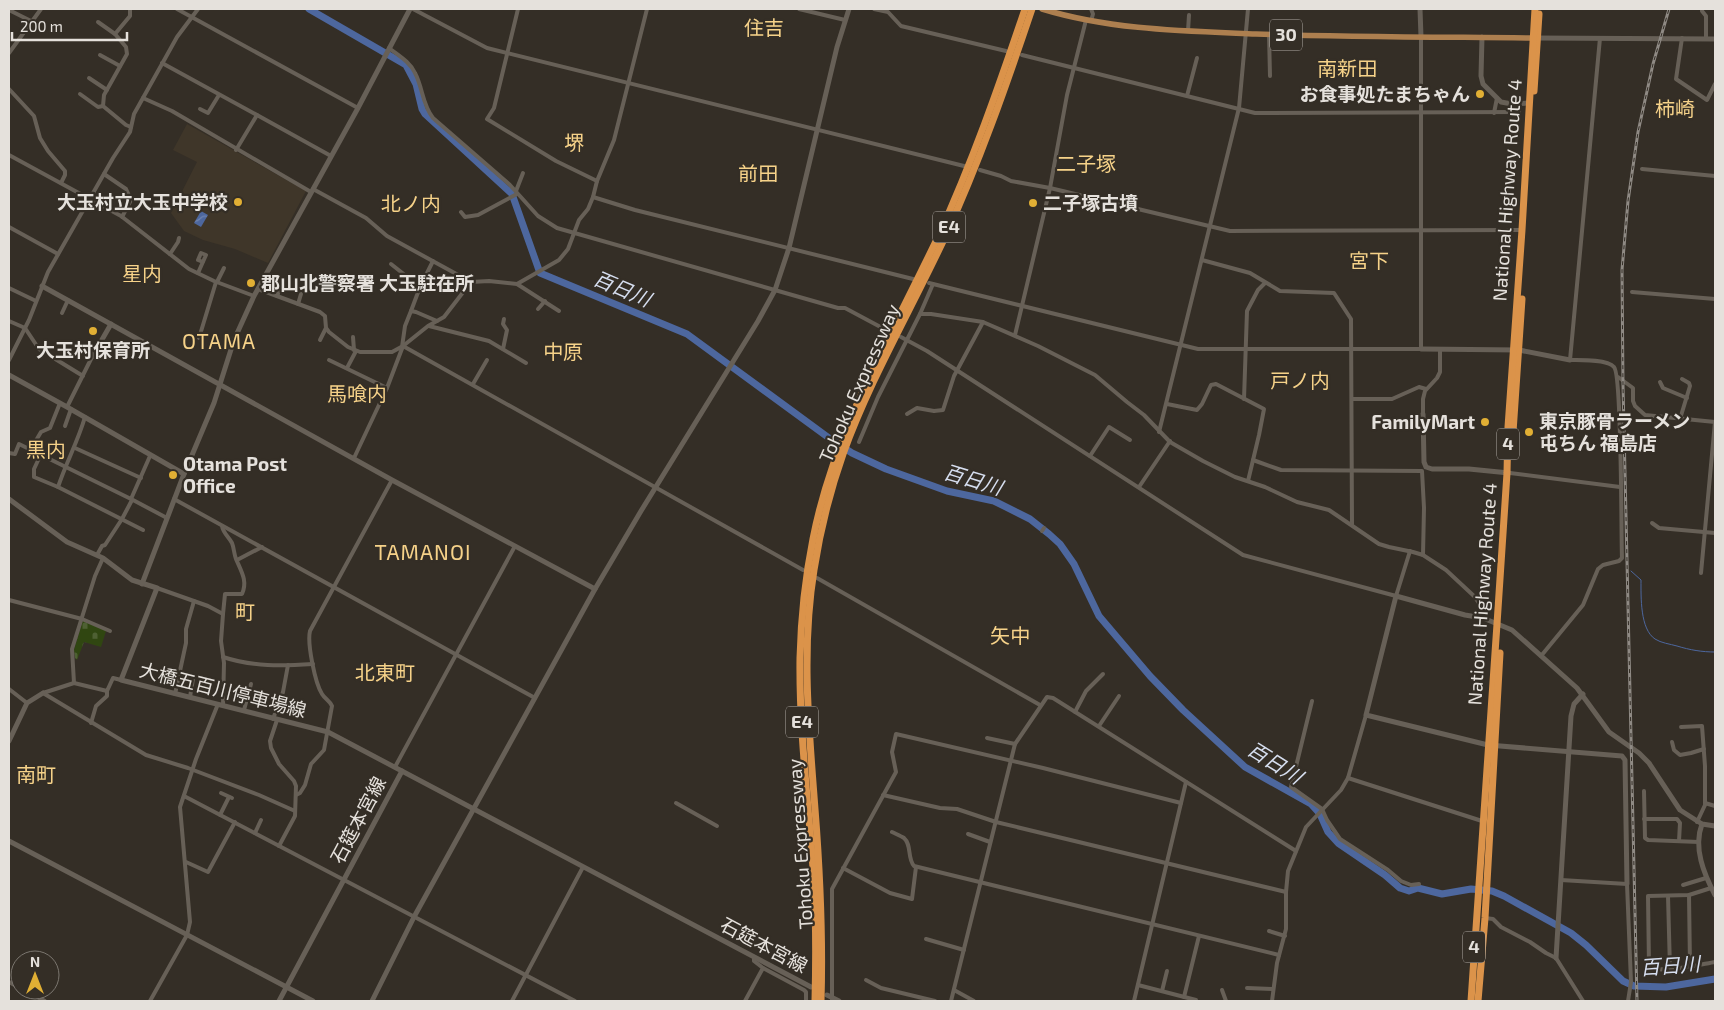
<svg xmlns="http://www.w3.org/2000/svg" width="1724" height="1010" viewBox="0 0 1724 1010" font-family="'Exo 2','Noto Sans JP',sans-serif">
<defs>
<pattern id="cemetery-stones" width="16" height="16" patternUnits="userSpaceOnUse" patternTransform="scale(1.25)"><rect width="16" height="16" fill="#304611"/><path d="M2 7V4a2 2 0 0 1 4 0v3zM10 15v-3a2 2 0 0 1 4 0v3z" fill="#4e6033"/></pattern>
<pattern id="water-waves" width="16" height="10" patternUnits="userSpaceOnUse" patternTransform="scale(1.25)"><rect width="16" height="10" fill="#4d679e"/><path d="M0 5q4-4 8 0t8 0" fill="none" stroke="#6f84af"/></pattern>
</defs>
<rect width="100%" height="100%" fill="#342e26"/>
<path fill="#3f3629" d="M 187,124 L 306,191 L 268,263 L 235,249 L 203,240 L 184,231 L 171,213 L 197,162 L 173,150 Z"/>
<path fill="url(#cemetery-stones)" d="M 83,620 L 106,631 L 101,647 L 84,642 L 77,660 L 75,658 L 74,650 Z"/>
<path fill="url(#water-waves)" d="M 201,211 L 208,215 L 201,227 L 194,223 Z"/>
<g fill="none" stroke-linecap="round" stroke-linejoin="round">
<path stroke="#4d679e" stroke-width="1" d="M 1631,571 L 1641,580 C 1641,597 1640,629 1655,639 C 1661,643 1670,644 1677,646 C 1690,650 1702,652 1715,652"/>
<path stroke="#4d679e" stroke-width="7" d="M 309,9 L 406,65 L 416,84 L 422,109 L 425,114 L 512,194 L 540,273 L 687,334 L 829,438 L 852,453 L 886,469 L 947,491 L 994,501 L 1030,519 L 1049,534 L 1060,544 L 1074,564 L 1099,616 L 1150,676 L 1183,710 L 1245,767 L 1311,804 L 1320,814 L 1328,832 L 1338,843 L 1385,875 L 1400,888 L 1409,891 L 1418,888 L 1442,894 L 1471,889 L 1492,891 L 1504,896 L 1571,933 L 1586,945 L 1623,981 L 1634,986 L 1666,987 L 1715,979"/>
<g stroke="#676057" stroke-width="4">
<path d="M 130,9 L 130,16 L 115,34 L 126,47 L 127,54 L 104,95 L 103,106 L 126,125 L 131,127"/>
<path d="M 177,9 L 358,108"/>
<path d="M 413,9 L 487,48 L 964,166"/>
<path d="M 518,9 L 494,108 L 487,119 L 556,161 L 597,181"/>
<path d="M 799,9 L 845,20"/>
<path d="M 874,9 L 888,12 L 901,26 L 1006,51"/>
<path d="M 1702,9 L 1702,11 L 1706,16 L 1706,39"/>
<path d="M 9,10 L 31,21"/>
<path d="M 1091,21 L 1093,14 L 1091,9"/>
<path d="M 98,22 L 115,34"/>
<path d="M 1188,31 L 1189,15"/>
<path d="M 1269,34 L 1270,76"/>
<path d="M 1682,38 L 1676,79 L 1707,100 L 1715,84"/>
<path d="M 389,48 C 399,56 410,62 415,73 C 423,88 422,104 433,118 L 510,185 L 538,216 L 557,228 L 838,308 L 845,308 L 888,331"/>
<path d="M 9,53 L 41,9"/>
<path d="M 100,55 L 120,66"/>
<path d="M 1022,55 L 1255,113 L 1519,112"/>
<path d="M 162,63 L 257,115"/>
<path d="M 89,78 L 107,90"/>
<path d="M 9,89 L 34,116 L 40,138 L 48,151 L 65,171 L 65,175 L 61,183"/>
<path d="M 80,94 L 98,107 L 103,106"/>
<path d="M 1187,96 L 1197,58"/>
<path d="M 143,98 L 172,111 L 311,192"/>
<path d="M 200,109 L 208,113 L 219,95"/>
<path d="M 1494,113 L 1497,98"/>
<path d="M 236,150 L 257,115 L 331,156"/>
<path d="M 9,155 L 121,216 L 189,269 L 214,281 L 254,296"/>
<path d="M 1642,169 L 1715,176"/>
<path d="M 980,170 L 1001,176 L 1011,181 L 1050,188 L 1230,231 L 1522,230"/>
<path d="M 104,174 L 126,189 L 131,200 L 122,217"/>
<path d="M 313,189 L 366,218 L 387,236 L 471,282 L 489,281 L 517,284 L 559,311"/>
<path d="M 516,191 L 523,173"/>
<path d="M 593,197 L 635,210 L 913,279"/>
<path d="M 1091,209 L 1094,198"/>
<path d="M 461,212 L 465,217 L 478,215 L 517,194"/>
<path d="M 9,227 L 58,254"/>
<path d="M 170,254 L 178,242 L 179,238"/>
<path d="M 1202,260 L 1250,273 L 1280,291 L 1334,293 L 1351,319 L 1352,524"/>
<path d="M 391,264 L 420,287"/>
<path d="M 198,273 L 206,255 L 201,253 L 198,260 L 203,262"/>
<path d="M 217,282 L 224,268"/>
<path d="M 929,283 L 1198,349 L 1421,349 L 1421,37"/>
<path d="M 517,284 L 559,260 L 568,249 L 579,220 L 588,209 L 593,197 L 597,181 L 614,140 L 647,9"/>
<path d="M 9,288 L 36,301"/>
<path d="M 258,289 L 320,312 L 325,316 L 326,328 L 329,332 L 348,347 L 360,352 L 392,352 L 403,346 L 428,326 L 444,317 L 471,282"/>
<path d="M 1632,292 L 1715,299"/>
<path d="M 277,296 L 282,284"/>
<path d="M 298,304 L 301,294"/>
<path d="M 538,309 L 545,301"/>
<path d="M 411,311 L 420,287 L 433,261"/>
<path d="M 62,313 L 68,300"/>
<path d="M 920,314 L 933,284"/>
<path d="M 9,321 L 25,328 L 39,349 L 83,376"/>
<path d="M 429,326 L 489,341 L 526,363"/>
<path d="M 1015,335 L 1050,188 L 1067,95 L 1086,20"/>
<path d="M 353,337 L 354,350"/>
<path d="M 901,337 L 927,351 L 1243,555 L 1396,596 L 1410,551"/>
<path d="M 199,338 L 216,282"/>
<path d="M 320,340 L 326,328"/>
<path d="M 403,346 L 803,570"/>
<path d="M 402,347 L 405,326 L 411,311 L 416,312 L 437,321"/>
<path d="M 503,349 L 507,330 L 503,324 L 504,319"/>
<path d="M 9,360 L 29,320 L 48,272 L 113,158 L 130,132 L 134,114 L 167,55 L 177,37 L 198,9"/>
<path d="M 329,360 L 387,388"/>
<path d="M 347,368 L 356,351"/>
<path d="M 1618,377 L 1633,388 L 1633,401 L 1635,406 L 1645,415 L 1715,422"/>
<path d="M 1660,382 L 1663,388 L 1687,398"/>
<path d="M 473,384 L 487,360"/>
<path d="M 1244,399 L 1247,311 L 1258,290 L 1265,283"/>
<path d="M 1352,399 L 1392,399 L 1419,387 L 1426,389"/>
<path d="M 1167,404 L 1197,410 L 1202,404 L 1211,385 L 1216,384 L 1264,409 L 1259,435 L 1248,481"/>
<path d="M 67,407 L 92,357"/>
<path d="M 907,414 L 917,408 L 934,411 L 943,410 L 954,376 L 983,322"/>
<path d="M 1423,414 L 1423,399 L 1425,391 L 1437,378 L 1440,372 L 1440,349"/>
<path d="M 85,417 C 78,441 66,463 58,487 L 143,530"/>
<path d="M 1680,419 L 1690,386 L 1689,383 L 1682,379"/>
<path d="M 65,426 L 71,409"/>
<path d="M 1159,432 L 1239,108 L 1248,9"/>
<path d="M 859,442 L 878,397 L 920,314 L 931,314 L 983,322 L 1038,346 L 1095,375 L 1127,402 L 1144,415 L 1170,442 L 1203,461 L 1235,477 L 1265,487 L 1297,502 L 1329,510 L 1379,544 L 1389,547 L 1413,552 L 1423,555 L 1446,570 L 1475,597 L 1483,610 L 1483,618"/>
<path d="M 75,448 L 141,478"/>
<path d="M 31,449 L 41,432 L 50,428 L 60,403"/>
<path d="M 9,453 L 15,454 L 19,444 L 131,499 L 150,456"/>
<path d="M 41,454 L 34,469 L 34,477 L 58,487"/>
<path d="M 1090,456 L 1109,427 L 1130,440"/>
<path d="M 354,458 L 387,388 L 403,346"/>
<path d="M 1253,460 L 1281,470 L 1422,471 L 1424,508 L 1423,555"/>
<path d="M 1510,473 L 1620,487"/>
<path d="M 1139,487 L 1170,441"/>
<path d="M 174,499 L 535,698"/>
<path d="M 133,500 L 167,518"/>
<path d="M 1652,523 L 1659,528 L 1715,533"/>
<path d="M 222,526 C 223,533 229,537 232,543 C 234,548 234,554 236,559 C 241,571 248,581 242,594 L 225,594 L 223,614"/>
<path d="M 1042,531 L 1044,528"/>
<path d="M 97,555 L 102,546 L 105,545 L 122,519 L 132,500"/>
<path d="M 237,560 L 262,547"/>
<path d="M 1701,573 L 1715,422"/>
<path d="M 817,578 L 1040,705"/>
<path d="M 157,588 L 208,606 L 223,614 L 221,641 L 224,663 L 223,705"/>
<path d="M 9,600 L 82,619 L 110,631"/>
<path d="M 1541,656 L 1583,605 L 1598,569 L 1603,565 L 1619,561 L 1622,558 C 1621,535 1622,375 1614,367 C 1607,359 1580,360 1570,360 L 1600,38"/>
<path d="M 223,657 C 253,667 282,666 313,664"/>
<path d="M 74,683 L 72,649 L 95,576 L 103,558"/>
<path d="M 9,689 L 27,703"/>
<path d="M 43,693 L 146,755 L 188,768 L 259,795 L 295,811"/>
<path d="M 43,693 L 74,683 L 107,691 L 113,678 L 121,680"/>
<path d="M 175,694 L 186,643 L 186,629 L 194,601"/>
<path d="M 190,697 L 193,679"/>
<path d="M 1312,701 L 1291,787 L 1322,809 L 1327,820 L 1340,839 L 1388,870 L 1401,881 L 1411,885 L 1419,884"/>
<path d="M 244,710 L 251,684"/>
<path d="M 1075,712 L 1086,691 L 1103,674"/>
<path d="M 273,719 L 283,692 L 288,665"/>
<path d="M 277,720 L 270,741 L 271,748 L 279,764 L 294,781 L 296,786 L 295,816 L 279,846"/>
<path d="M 91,723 L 96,706 L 107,696 L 107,691"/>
<path d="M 1099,726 L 1119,696"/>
<path d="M 1681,727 L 1702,726 L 1705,766 L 1705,805 L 1697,822"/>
<path d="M 987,738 L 1015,744"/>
<path d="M 1672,742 L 1674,750 L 1680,755 L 1691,753 L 1704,749"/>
<path d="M 395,767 L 515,546"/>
<path d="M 1348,778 L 1482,821"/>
<path d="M 1644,791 L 1645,838 L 1648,840 L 1699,842"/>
<path d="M 221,793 L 232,798"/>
<path d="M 296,795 L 300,793 L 305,785 L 311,764 L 324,750 L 332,706 C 330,701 325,699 322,694 C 315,683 307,643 310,631 L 392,480"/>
<path d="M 883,795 L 940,808 L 957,809 L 996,822 L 1286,892"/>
<path d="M 184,796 L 575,1001"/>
<path d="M 676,803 L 717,826"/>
<path d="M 1705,803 L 1715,806"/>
<path d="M 220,815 L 229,797"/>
<path d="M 1644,819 L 1677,819 L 1680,823 L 1679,841"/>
<path d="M 892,832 C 896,834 901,836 904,838 C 912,845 907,858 914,866 L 1279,955"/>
<path d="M 255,833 L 261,820"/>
<path d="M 968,834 L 990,842"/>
<path d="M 186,862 L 208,872 L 235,822"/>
<path d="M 843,868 L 890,893 L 912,899 L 916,867"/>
<path d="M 1561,880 L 1627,884 L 1631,982 L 1628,1001"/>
<path d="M 1683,885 L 1706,878"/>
<path d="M 1711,888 L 1689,895 L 1648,896 L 1649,966 C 1657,975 1702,964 1715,962"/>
<path d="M 1689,895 L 1690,966"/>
<path d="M 1668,896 L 1670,969"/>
<path d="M 1485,918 L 1493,919 L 1501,927 L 1530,942 L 1546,953 L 1556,958 L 1583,1001"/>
<path d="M 1269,931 L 1285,936"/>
<path d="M 926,939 L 964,950"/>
<path d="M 763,968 L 804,990 L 806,992 L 806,1001"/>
<path d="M 866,980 L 881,988 L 935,1001"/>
<path d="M 9,982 L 20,988"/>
<path d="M 1138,985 L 1196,1000 L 1195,1001"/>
<path d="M 1247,988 L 1273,989"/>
<path d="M 24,990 L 45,1001"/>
<path d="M 954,990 L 974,1001"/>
<path d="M 1222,990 L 1226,1001"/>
<path d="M 1162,991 L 1167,971"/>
<path d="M 1184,997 L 1199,936"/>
<path d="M 150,1001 L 187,935 L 190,922 L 180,807 L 196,759 L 218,704"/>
<path d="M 512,1001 L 583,867"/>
<path d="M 745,1001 L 763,968 L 754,961 L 754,957"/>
<path d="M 832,1001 L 832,889 L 896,772 L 892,752 L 896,734 L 1043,768 L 1181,803"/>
<path d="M 951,1001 L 1015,744 L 1047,697 L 1053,698 L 1296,851"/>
<path d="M 1134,1001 L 1186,782"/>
<path d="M 1272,1001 L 1277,963 L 1286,929 L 1286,892 L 1288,871 L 1306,827 L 1341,790 L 1348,778 L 1366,715"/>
</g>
<g stroke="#676057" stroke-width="5">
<path d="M 1420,9 L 1421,37"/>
<path d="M 1482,37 L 1481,76 L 1483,84 L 1501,102 L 1512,104 L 1529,103"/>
<path d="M 1536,38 L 1715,39"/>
<path d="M 42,286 L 392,480 L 595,589"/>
<path d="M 1421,349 L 1519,350 L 1570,360"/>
<path d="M 92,357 L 111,324"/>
<path d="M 9,375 L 67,407 L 184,474"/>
<path d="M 1423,414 L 1424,462 L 1426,467 L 1432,469 L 1469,469 L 1509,473"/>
<path d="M 9,499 L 67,542 L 103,558 L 132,580 L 157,588 L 121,680 L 328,732 L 811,987"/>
<path d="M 142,584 L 184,474 L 214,403 L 234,340 L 254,296 L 358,108 L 410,9"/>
<path d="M 9,741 L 27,703 L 43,693"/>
<path d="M 1702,824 C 1693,848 1704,874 1715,895"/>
<path d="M 9,841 L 313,1001"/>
<path d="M 1627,884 L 1625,760 L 1622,756 L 1488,745 L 1366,715 L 1396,596 L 1465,615 L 1483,618 L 1512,630 L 1577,688 L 1609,732 L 1639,753 L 1649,763 L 1680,810 L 1702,824 L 1715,826"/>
<path d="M 1556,958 L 1571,716 L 1574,704 L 1583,694"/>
<path d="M 827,995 L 839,1001"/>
<path d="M 279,1001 L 402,771"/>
<path d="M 372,1001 L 414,917 L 595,589 L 641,511 L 758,321 L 775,290 L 789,248 L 837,47 L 849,9"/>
</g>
<path stroke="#ad7f4f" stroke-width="5.5" d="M 1042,9 C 1111,30 1184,31 1256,34 C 1348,37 1441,37 1533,38"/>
<g stroke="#db934a" stroke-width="7">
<path d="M 1534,91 L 1539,14"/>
<path d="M 1512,447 L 1522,299"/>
<path d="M 815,1001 C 816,961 816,921 814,882 C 809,807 799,733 800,658 C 801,618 805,579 813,539 C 834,431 891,336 938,237 C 972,163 999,86 1025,9"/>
<path d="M 821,1001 C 823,937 820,873 815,809 C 809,729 801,650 814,570 C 820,531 830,491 843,454 C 870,379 911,310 945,237 C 979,163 1006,86 1032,9"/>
<path d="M 1471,1001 L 1497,624 L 1507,473 L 1508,427 L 1522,230 L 1535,9"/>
<path d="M 1478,1001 L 1485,918 L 1500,653"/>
</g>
<g stroke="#8f8a84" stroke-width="3">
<path id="rail" d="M 1637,1001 L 1623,385 L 1622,270 L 1628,201 L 1638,132 L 1653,64 L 1669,9"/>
</g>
<use href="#rail" stroke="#342e26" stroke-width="1" stroke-dasharray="4" stroke-linecap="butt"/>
</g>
<g fill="#e1af34" stroke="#342e26" stroke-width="2">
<circle cx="1480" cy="94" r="5"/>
<circle cx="238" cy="202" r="5"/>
<circle cx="1033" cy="203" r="5"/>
<circle cx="251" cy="283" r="5"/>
<circle cx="93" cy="331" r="5"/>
<circle cx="1485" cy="422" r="5"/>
<circle cx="1529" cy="432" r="5"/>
<circle cx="173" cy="475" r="5"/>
</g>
<g text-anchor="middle" stroke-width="4.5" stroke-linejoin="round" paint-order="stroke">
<g fill="#342e26" stroke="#b0aba5" stroke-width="1">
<rect x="1270" y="19.5" width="32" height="31" rx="4"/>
<rect x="933" y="211.5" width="32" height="31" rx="4"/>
<rect x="1497" y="428.5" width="22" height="31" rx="4"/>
<rect x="786" y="706.5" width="32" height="31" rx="4"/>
<rect x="1463" y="931.5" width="22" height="31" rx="4"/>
</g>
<g font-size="18" font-weight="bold" fill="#e5e1dc">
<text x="1286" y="41">30</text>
<text x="949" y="233">E4</text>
<text x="1508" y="450">4</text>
<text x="802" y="728">E4</text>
<text x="1474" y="953">4</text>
</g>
<g font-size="19" font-weight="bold" fill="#e5e1dc" stroke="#342e26" text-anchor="start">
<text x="1470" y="101" text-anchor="end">お食事処たまちゃん</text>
<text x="228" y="209" text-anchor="end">大玉村立大玉中学校</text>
<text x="1043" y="210">二子塚古墳</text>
<text x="261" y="290">郡山北警察署 大玉駐在所</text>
<text x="93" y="357" text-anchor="middle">大玉村保育所</text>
<text x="1539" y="428">東京豚骨ラーメン<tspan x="1539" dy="22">屯ちん 福島店</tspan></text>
<text x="1475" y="429" text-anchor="end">FamilyMart</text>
<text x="183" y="471">Otama Post<tspan x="183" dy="22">Office</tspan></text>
</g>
<g font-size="19" fill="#e5e1dc" stroke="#342e26">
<text transform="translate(1507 190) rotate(-86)" y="7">National Highway Route 4</text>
<text transform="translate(859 383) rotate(-66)" y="7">Tohoku Expressway</text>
<text transform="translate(1482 594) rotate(-86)" y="7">National Highway Route 4</text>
<text transform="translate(223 690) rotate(14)" y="7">大橋五百川停車場線</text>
<text transform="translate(358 820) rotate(-62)" y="7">石筵本宮線</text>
<text transform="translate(800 844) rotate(-94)" y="7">Tohoku Expressway</text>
<text transform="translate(764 945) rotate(28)" y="7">石筵本宮線</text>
</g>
<g font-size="20" fill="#f6d289" stroke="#342e26">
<text x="764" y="35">住吉</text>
<text x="1347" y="76">南新田</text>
<text x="1675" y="116">柿崎</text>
<text x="574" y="150">堺</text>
<text x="1086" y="171">二子塚</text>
<text x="758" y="181">前田</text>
<text x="411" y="211">北ノ内</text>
<text x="1369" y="268">宮下</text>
<text x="142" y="281">星内</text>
<text x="563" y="359">中原</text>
<text x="1300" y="388">戸ノ内</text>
<text x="357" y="401">馬喰内</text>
<text x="46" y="457">黒内</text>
<text x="245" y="619">町</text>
<text x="1010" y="643">矢中</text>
<text x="385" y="680">北東町</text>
<text x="36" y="782">南町</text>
</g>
<g font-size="20" font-style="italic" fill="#d6deef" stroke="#342e26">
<text transform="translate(622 289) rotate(23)" y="7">百日川</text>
<text transform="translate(973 480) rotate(17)" y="7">百日川</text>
<text transform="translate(1275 763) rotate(32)" y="7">百日川</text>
<text transform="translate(1670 966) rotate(-4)" y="7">百日川</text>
</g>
<g font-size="21" letter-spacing="1" fill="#f6d289" stroke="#342e26">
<text x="219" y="349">OTAMA</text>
<text x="423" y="560">TAMANOI</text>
</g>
</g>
<rect width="1724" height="1010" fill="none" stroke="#e5e1dc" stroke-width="20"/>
<g transform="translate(35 975)"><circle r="24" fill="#342e26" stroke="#7b766f"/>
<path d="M0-4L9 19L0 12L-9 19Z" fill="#e1af34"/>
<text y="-8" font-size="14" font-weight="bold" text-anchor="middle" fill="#e5e1dc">N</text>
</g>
<path d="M12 32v8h115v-8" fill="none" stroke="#e5e1dc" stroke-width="2.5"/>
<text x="20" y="32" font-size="15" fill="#e5e1dc" stroke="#342e26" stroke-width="4" paint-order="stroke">200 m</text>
</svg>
